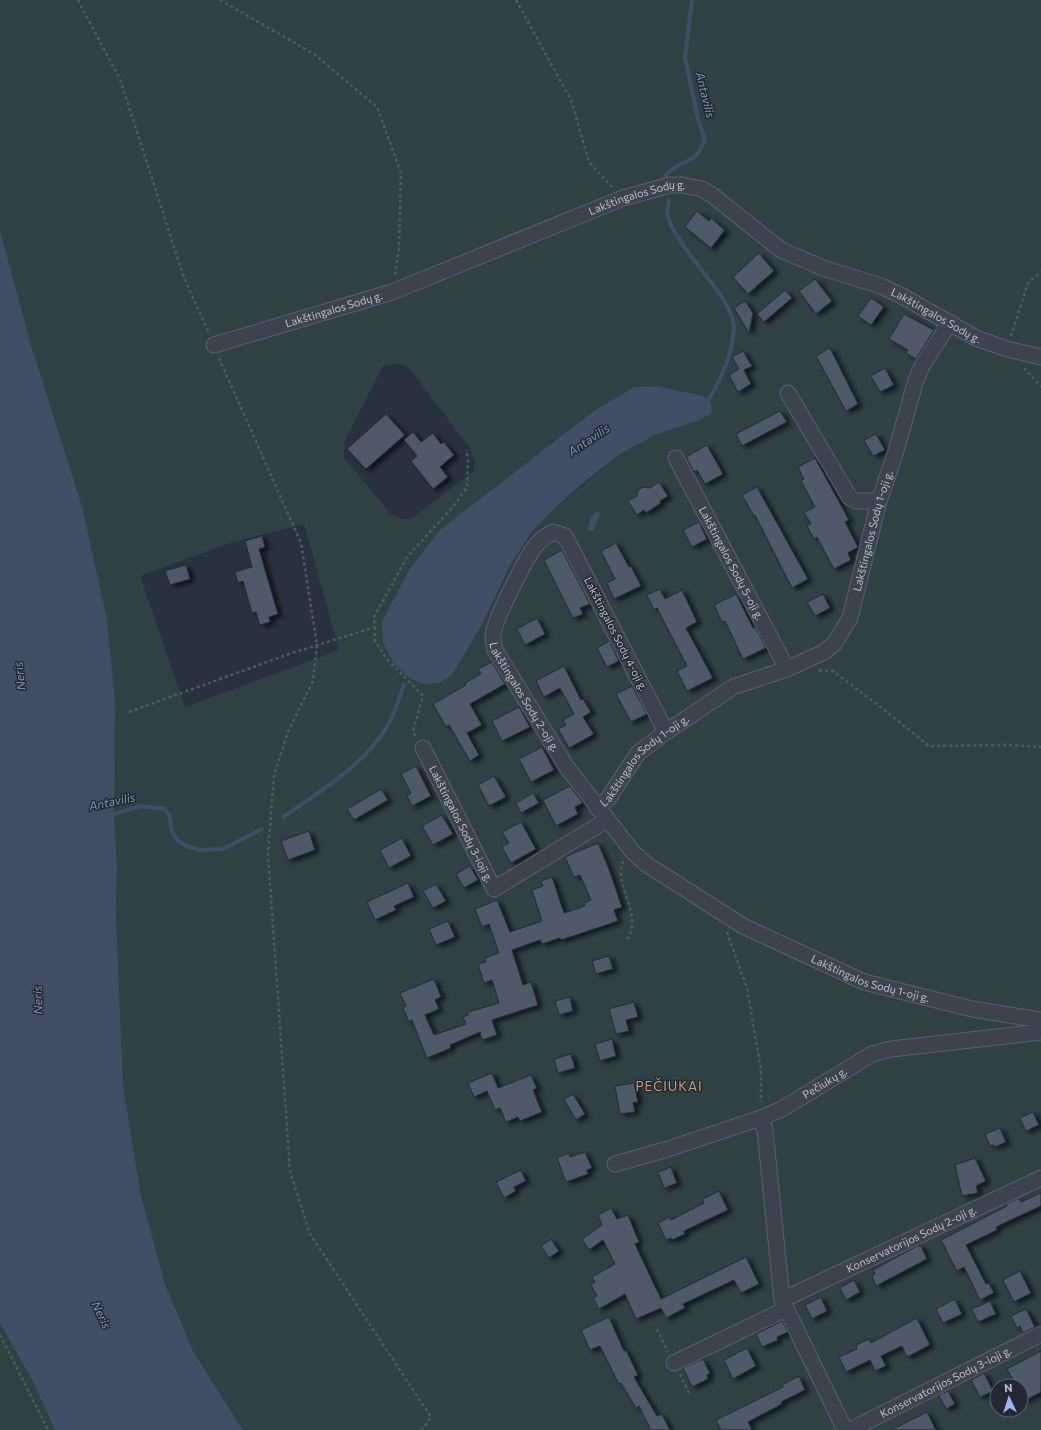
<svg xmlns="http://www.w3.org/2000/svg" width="1041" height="1430" viewBox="0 0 1041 1430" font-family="Commissioner,sans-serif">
<defs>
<filter id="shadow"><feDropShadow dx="4.5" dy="2.5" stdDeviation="2" flood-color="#0009"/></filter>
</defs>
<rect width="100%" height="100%" fill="#29313e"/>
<g fill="#2f4143" fill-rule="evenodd">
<path d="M 0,0 L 1041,0 L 1041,1430 L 243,1430 L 193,1351 L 165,1284 L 141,1196 L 123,1085 L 116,915 L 117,863 L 114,814 L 82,506 L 31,345 L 0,230 ZM 398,363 L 410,369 L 470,448 L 475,464 L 473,472 L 411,519 L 401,519 L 391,514 L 344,458 L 344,442 L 383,366 ZM 634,387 L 703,396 L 697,421 L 655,435 L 620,454 L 556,507 L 531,533 L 509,567 L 482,625 L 451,675 L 441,529 L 595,410 ZM 304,524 L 339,650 L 185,707 L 140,576 L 230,543 ZM 997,1386 L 1021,1386 L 1021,1410 L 997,1410 Z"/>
<path d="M 0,1324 L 31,1378 L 55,1430 L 0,1430 Z"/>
</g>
<g fill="#414d65">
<path d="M 0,230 L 31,345 L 82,506 L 107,620 L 115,703 L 114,814 L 117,863 L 116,915 L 123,1085 L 141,1196 L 165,1284 L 193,1351 L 243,1430 L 55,1430 L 31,1378 L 0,1324 Z"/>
<path d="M 657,386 L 703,396 C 711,401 713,405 711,414 L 697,421 L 655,435 L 620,454 L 582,484 L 556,507 L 531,533 L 509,567 L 482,625 L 452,675 L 439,683 L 423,684 L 408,677 L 393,662 L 383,643 L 382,622 L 409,570 L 441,529 L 595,410 L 634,387 Z"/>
<path d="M 598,511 L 600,514 L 594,530 L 591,531 L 588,529 C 588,522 592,514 598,511 Z"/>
</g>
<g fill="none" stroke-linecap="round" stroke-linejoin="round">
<g stroke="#414d65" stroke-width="4">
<path d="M 665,177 C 673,164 688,164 697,154 C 701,150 703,144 705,139 L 698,119 L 685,57 L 692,0"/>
<path d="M 669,200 C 669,204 667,209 667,212 C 672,246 734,296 734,328 C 733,352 721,379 709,399 L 705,401"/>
<path d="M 110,815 L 141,806 L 165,809 L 170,817 L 171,829 L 176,839 L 186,846 L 200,850 L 223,849 L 262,829"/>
<path d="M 283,817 C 318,793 366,764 388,725 C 395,713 399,698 404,685"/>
</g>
</g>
<g fill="#505867" stroke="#242a36" filter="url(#shadow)">
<path d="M 697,211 L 709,221 L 711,218 L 725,230 L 711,248 L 685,227 Z"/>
<path d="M 759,253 L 774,271 L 748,294 L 733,277 Z"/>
<path d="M 815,279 L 832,301 L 816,314 L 799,291 Z"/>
<path d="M 785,290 L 792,298 L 764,322 L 757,314 Z"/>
<path d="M 871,298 L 884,307 L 871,325 L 858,316 Z"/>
<path d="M 745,301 L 753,313 L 749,333 L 734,308 Z"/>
<path d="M 904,314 L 934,330 L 916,359 L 906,353 L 908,350 L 889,339 Z"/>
<path d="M 830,348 L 858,404 L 846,411 L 816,356 Z"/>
<path d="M 743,351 L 752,366 L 744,370 L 751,384 L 738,392 L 729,375 L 739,369 L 732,357 Z"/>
<path d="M 885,368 L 894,385 L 880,392 L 871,376 Z"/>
<path d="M 780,411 L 787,422 L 742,446 L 736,434 Z"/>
<path d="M 386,414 L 405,435 L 366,469 L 347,449 Z"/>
<path d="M 413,432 L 421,442 L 433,433 L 441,444 L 444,442 L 454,455 L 440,467 L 448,477 L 433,489 L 411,461 L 417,456 L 404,440 Z"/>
<path d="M 876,434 L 885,450 L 873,456 L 864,440 Z"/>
<path d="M 707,445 L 723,474 L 705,484 L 697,470 L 694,472 L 686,457 Z"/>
<path d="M 815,458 L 849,520 L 845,522 L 858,547 L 848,553 L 851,560 L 834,569 L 817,537 L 814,539 L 807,526 L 811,524 L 804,512 L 815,507 L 801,481 L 804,479 L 798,467 Z"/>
<path d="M 659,482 L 668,496 L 660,501 L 661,503 L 646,513 L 644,510 L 637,515 L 628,501 L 637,496 L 638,490 L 643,487 L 650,488 Z"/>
<path d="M 757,487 L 808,579 L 792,588 L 755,515 L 754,516 L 742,495 Z"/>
<path d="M 699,522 L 707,539 L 692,547 L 683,530 Z"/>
<path d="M 262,536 L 265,547 L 259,549 L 278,614 L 269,617 L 270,622 L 260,625 L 256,612 L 252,613 L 243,581 L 238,583 L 235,572 L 252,567 L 245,541 Z"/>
<path d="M 616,543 L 629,567 L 631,566 L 641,586 L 614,599 L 607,583 L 615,579 L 601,551 Z"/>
<path d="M 562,550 L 590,604 L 580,608 L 583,614 L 573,618 L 544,560 Z"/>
<path d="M 186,565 L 190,579 L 170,585 L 165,571 Z"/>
<path d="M 660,589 L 665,599 L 682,590 L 697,622 L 686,628 L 713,678 L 687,691 L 677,671 L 687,666 L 657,608 L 654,610 L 647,595 Z"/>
<path d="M 736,594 L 753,628 L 755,627 L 766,648 L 743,659 L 725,621 L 722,622 L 714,605 Z"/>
<path d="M 823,594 L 830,608 L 815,616 L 807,602 Z"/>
<path d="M 537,618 L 545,634 L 525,645 L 517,629 Z"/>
<path d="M 609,641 L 619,661 L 607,667 L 597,648 Z"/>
<path d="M 492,662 L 505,684 L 470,704 L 482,725 L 467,733 L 479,755 L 470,761 L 449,725 L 446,727 L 433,704 L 466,685 L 465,683 L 481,674 L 478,669 Z"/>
<path d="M 564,666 L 581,700 L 583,699 L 591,712 L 583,717 L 594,734 L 569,748 L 558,729 L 566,725 L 563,720 L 574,714 L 560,688 L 544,697 L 536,681 Z"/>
<path d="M 632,686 L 647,714 L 631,722 L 616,694 Z"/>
<path d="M 519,707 L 530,727 L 502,741 L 492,721 Z"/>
<path d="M 542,747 L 554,770 L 531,782 L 519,759 Z"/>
<path d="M 416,766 L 431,796 L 412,806 L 407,796 L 411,793 L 401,774 Z"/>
<path d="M 494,776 L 506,797 L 489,806 L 478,785 Z"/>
<path d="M 570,786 L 583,803 L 575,807 L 578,814 L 556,826 L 543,800 Z"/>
<path d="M 381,789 L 388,800 L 354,820 L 347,809 Z"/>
<path d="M 533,793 L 539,803 L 521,813 L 516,803 Z"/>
<path d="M 442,815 L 453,834 L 433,845 L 422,826 Z"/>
<path d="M 521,822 L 536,849 L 511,863 L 502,847 L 509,843 L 502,832 Z"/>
<path d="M 309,831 L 315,850 L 288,860 L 281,841 Z"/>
<path d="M 402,838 L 411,856 L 389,868 L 380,850 Z"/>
<path d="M 598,843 L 609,869 L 622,907 L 614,910 L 618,921 L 561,940 L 560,938 L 542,944 L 540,940 L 512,950 L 523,985 L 531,982 L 538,1005 L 492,1020 L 497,1035 L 482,1040 L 480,1032 L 450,1045 L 451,1048 L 427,1058 L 412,1020 L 409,1022 L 403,1008 L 406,1006 L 400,993 L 434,979 L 441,997 L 435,1000 L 439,1009 L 425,1015 L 434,1035 L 466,1024 L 463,1017 L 468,1015 L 468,1012 L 499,1003 L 492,980 L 484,983 L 478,964 L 486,962 L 485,958 L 499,953 L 489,924 L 482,927 L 475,909 L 497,900 L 510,932 L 542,921 L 532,890 L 543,886 L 541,881 L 552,877 L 564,913 L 585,906 L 584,903 L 591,900 L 580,875 L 574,877 L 565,857 Z"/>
<path d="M 470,866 L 478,880 L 464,888 L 456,874 Z"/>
<path d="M 408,883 L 414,897 L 394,906 L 396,910 L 375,920 L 367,902 Z"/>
<path d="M 436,884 L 446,901 L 433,908 L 423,891 Z"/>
<path d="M 448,921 L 455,937 L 436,945 L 429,929 Z"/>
<path d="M 609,956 L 613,969 L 596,974 L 592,961 Z"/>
<path d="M 570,997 L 573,1011 L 559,1015 L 555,1001 Z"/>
<path d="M 634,1002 L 638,1017 L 626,1020 L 629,1031 L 616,1034 L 609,1009 Z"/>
<path d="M 612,1039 L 616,1056 L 600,1061 L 595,1044 Z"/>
<path d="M 571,1054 L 575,1068 L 558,1073 L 554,1059 Z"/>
<path d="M 492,1073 L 498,1088 L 531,1075 L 537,1088 L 533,1090 L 542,1112 L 520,1121 L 518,1117 L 506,1122 L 500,1108 L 495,1110 L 487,1091 L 474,1097 L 468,1083 Z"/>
<path d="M 634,1083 L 638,1102 L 633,1103 L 635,1112 L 620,1114 L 615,1086 Z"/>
<path d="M 573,1094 L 585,1114 L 576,1120 L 564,1099 Z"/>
<path d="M 1033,1112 L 1039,1125 L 1026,1131 L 1020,1118 Z"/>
<path d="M 1000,1128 L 1006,1142 L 995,1147 L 994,1145 L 990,1146 L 985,1134 Z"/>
<path d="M 585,1152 L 592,1168 L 587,1170 L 588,1174 L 566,1182 L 557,1158 L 569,1153 L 570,1157 Z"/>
<path d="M 975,1158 L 986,1181 L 976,1186 L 978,1193 L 962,1196 L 955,1165 Z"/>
<path d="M 671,1167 L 677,1183 L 664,1188 L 658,1172 Z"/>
<path d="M 521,1170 L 526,1181 L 514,1187 L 516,1191 L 504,1198 L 496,1182 Z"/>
<path d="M 719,1191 L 728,1210 L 684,1231 L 685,1234 L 672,1240 L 671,1238 L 666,1240 L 658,1223 L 670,1217 L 671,1220 L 704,1203 L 703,1199 Z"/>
<path d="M 1041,1193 L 1041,1206 L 996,1227 L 997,1230 L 966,1245 L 986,1284 L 989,1283 L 994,1293 L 980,1300 L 964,1267 L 957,1271 L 941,1240 L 1007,1206 L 1006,1204 L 1019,1198 L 1021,1202 Z"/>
<path d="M 611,1208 L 617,1219 L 628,1215 L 639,1242 L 635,1244 L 661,1299 L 746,1257 L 759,1284 L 741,1293 L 734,1280 L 683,1304 L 685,1308 L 666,1318 L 661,1308 L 636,1319 L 625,1294 L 599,1309 L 593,1298 L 597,1296 L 591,1285 L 595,1282 L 592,1277 L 615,1264 L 603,1240 L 589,1250 L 582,1239 L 602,1225 L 598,1215 Z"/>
<path d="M 551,1239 L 559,1251 L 549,1258 L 541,1246 Z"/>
<path d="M 917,1246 L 921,1246 L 927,1259 L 876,1286 L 872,1276 L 875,1274 L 873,1270 Z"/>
<path d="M 1020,1271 L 1031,1293 L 1014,1302 L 1003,1280 Z"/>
<path d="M 854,1280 L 860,1292 L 846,1300 L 840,1288 Z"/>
<path d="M 821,1297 L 827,1311 L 812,1319 L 805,1305 Z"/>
<path d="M 955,1299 L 962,1314 L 943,1323 L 936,1309 Z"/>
<path d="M 990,1301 L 996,1314 L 978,1322 L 972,1309 Z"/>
<path d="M 1026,1309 L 1035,1327 L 1023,1333 L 1020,1326 L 1017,1328 L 1011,1316 Z"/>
<path d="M 609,1317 L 624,1351 L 626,1350 L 638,1375 L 634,1377 L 657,1416 L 662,1414 L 670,1430 L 651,1430 L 639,1406 L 636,1408 L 621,1383 L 619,1384 L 600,1346 L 590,1350 L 581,1330 Z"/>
<path d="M 917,1318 L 930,1345 L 907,1357 L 902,1346 L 881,1356 L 886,1366 L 875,1371 L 870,1360 L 846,1372 L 839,1357 L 857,1349 L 856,1345 L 869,1339 L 871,1343 Z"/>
<path d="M 782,1321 L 788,1332 L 777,1337 L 778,1340 L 762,1347 L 756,1334 Z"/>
<path d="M 747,1348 L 756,1366 L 733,1379 L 724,1360 Z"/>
<path d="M 1041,1351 L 1041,1392 L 1024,1401 L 1021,1395 L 1021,1386 L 1016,1386 L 1007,1369 Z"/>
<path d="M 703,1359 L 710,1373 L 707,1375 L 708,1379 L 692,1387 L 683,1368 Z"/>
<path d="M 984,1373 L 993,1391 L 980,1397 L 971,1380 Z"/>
<path d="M 799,1376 L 805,1390 L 781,1402 L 782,1404 L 748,1422 L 752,1430 L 721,1430 L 716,1420 L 783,1387 L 782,1385 Z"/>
<path d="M 948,1391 L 955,1404 L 946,1409 L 939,1395 Z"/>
<path d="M 927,1412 L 936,1430 L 891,1430 Z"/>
</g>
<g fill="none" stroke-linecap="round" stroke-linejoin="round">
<g stroke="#5b616c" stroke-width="17">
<g id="street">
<path id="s1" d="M 214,345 L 392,292 L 623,198 L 670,185 L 682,185 L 702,189 L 712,195 L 781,250 L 823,268 L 881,286 L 902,296 L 976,338 L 1007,349 L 1041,357"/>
<path d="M 788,393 L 850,498 L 856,501 L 879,501"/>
<path id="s2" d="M 676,458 L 787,669"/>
<path id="s3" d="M 666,732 L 565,536 L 553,532 C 548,535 542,538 538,543 C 528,553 494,621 493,635 C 493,640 494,645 495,650 L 566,766 L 632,851 L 646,864 L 743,926 L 864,982 L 972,1009 L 1041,1020"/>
<path id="s4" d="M 423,748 L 494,889 L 607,820"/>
<path id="s5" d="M 597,808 L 608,799 L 638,753 L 666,732 L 733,687 L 787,669 L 824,652 L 834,644 L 850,618 L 879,501 L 896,451 L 916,380 L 922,366 L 950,322"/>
<path d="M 761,1118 L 765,1130 L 782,1300 L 845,1430"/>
<path id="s6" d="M 615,1164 L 668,1149 L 761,1118 L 782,1109 L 872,1054 L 891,1049 L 1041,1032"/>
<path id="s7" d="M 782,1300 L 1041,1178"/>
<path d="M 674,1363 L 786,1309"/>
<path id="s8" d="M 850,1430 L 1041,1334"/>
</g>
</g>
<g stroke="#4d5c60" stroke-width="2.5" stroke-dasharray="3 3" stroke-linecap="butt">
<path d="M 78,0 L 120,79 L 184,278 L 209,333"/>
<path d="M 220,0 L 314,54 L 377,107 L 401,173 L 399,248 L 395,276"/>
<path d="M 516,0 L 571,100 L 589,162 L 613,188"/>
<path d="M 1011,336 L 1028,283 L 1041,272"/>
<path d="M 219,358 L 301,543 L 317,645 L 313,681 L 288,732 L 274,775 L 268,854 L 290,1171 L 310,1234 L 431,1417 L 422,1430"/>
<path d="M 1024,368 L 1041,387"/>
<path d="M 375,627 L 375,641 L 386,658 L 423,696 L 413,731 L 416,738"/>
<path d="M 819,670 L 833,671 L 887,712 L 929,746 L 1008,745 L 1041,747"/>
<path d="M 129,712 L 289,654 L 375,627 L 374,617 L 407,557 L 453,507 L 467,487 L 468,460 L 466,450"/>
<path d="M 623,861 C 613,886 644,915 627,939"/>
<path d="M 727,932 L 747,988 L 761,1070 L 761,1102"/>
<path d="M 657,1329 L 668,1352"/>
<path d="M 0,1335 L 48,1430"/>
<path d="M 680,1374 L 689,1393"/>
</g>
<use href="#street" stroke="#3d434e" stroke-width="15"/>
</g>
<g text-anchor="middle" stroke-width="3" stroke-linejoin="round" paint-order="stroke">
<g font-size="11" fill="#babec9" stroke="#222834">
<text dy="4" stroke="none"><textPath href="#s1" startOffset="449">Lakštingalos Sodų g.</textPath></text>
<text dy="4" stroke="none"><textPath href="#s1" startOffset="125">Lakštingalos Sodų g.</textPath></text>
<text dy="4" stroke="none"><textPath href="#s1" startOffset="785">Lakštingalos Sodų g.</textPath></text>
<text dy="4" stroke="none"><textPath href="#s5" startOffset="416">Lakštingalos Sodų 1-oji g.</textPath></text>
<text dy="4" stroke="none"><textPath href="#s2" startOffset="119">Lakštingalos Sodų 5-oji g.</textPath></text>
<text transform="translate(616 634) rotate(63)" y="4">Lakštingalos Sodų 4-oji g.</text>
<text dy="4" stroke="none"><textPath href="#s3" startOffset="425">Lakštingalos Sodų 2-oji g.</textPath></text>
<text dy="4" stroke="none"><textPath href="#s5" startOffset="68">Lakštingalos Sodų 1-oji g.</textPath></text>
<text dy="4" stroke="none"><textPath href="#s4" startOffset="85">Lakštingalos Sodų 3-ioji g.</textPath></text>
<text dy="4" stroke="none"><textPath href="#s3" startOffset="886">Lakštingalos Sodų 1-oji g.</textPath></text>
<text dy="4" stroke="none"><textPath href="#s6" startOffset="226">Pečiukų g.</textPath></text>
<text dy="4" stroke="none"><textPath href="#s7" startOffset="143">Konservatorijos Sodų 2-oji g.</textPath></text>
<text dy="4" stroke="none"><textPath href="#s8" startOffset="107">Konservatorijos Sodų 3-ioji g.</textPath></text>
</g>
<g font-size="12" font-style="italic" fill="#8593ac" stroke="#222834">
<text transform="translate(705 95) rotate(76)" y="4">Antavilis</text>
<text transform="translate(589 440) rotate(-34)" y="4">Antavilis</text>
<text transform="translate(20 676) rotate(-97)" y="4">Neris</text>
<text transform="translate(112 802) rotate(-12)" y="4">Antavilis</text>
<text transform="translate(38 1000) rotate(-92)" y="4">Neris</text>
<text transform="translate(101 1315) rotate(65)" y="4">Neris</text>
</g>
<g font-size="13" letter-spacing="1" fill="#c99f74" stroke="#222834">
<text x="669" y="1091">PEČIUKAI</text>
</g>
</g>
<g transform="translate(1009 1398) rotate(356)"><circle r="19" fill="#222834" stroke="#5f6470"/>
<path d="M0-3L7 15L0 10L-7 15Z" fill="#9cb5ec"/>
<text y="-6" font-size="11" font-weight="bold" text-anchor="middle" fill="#babec9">N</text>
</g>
</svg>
